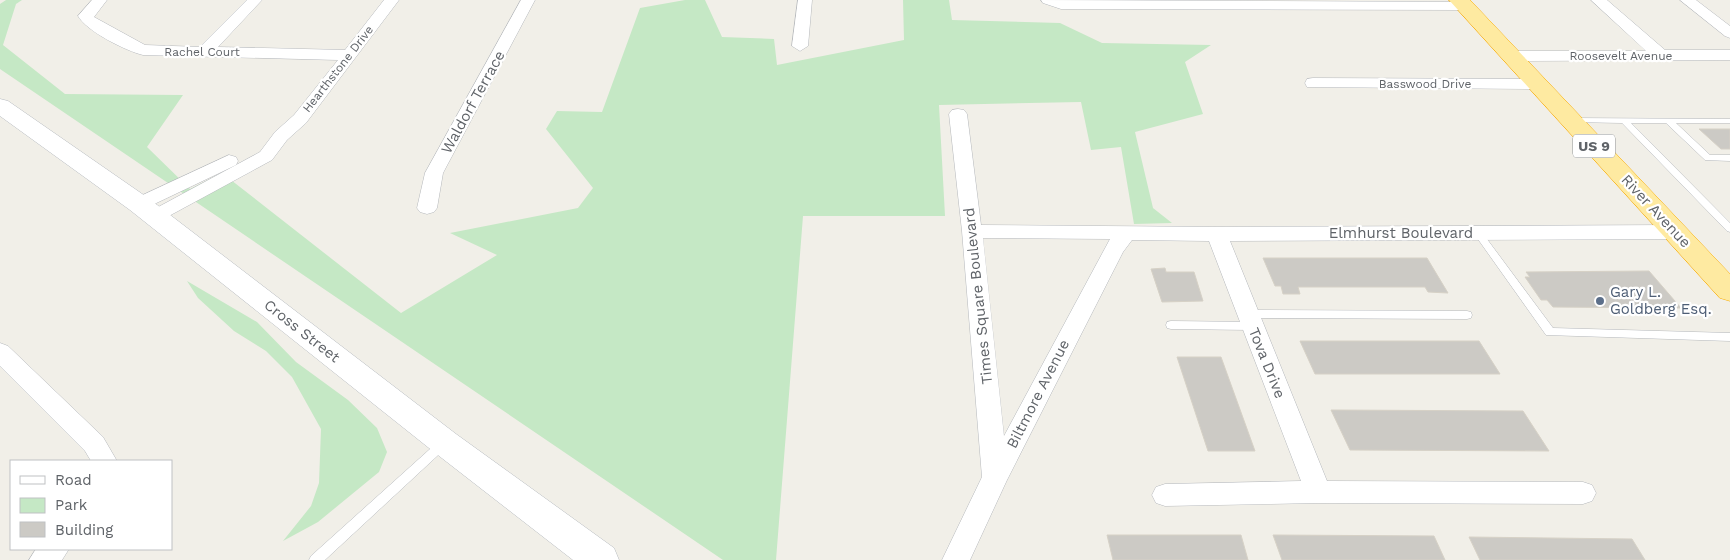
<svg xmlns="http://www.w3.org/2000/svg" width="1730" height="560" viewBox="0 0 1730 560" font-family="'Work Sans',sans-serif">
<rect width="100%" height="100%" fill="#f1efe8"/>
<g fill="#c5e8c5">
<path d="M 6,0 L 22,0 L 16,4 L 3,45 L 65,94 L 183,95 L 147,147 L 190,189 L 222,173 L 401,313 L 497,255 L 450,233 L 578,208 L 593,188 L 546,129 L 557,111 L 602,112 L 640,8 L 685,0 L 705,0 L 722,37 L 774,39 L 777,65 L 904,40 L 903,0 L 949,0 L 952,20 L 1060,23 L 1102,43 L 1211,45 L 1185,62 L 1203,114 L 1135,132 L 1153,208 L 1172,223 L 1134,224 L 1121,147 L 1091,150 L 1081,102 L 939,105 L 945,216 L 803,216 L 776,560 L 723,560 L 0,69 L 0,4 Z"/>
<path d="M 187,281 L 257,322 L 296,362 L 348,400 L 377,428 L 387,452 L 379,472 L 318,522 L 283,541 L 311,506 L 319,483 L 321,429 L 292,377 L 266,351 L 234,331 L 198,298 Z"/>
</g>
<g fill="#cccac5" stroke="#d6d1c6">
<path d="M 1699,129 L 1730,129 L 1730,149 L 1721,149 Z"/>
<path d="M 1263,258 L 1427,258 L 1448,293 L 1428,292 L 1425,287 L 1298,287 L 1300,294 L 1283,294 L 1281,286 L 1275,286 Z"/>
<path d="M 1165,268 L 1166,272 L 1194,272 L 1203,301 L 1162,302 L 1151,269 Z"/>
<path d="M 1649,271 L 1681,308 L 1553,307 L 1547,300 L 1541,300 L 1525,277 L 1530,277 L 1526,272 Z"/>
<path d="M 1300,341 L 1479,341 L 1500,374 L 1315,374 Z"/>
<path d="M 1177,357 L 1221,357 L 1255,451 L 1208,451 Z"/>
<path d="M 1331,410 L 1523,411 L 1549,451 L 1350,450 Z"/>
<path d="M 1107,535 L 1241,535 L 1248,560 L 1113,560 Z"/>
<path d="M 1273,535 L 1434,536 L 1445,560 L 1282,560 Z"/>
<path d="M 1469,537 L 1632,539 L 1645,560 L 1480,560 Z"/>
</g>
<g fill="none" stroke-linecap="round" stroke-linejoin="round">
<g stroke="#b5b8bc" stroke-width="1">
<g id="service">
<path d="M 1569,118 L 1730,119 L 1730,123 L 1676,123 L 1710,155 L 1730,155 L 1730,161 L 1705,160 L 1666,123 L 1631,123 L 1730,223 L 1730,232 L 1727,231 L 1622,123 L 1572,122 L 1568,120 Z"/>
<path d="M 1478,230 L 1481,231 L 1553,328 L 1730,333 L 1730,341 L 1546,335 L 1475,235 L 1473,233 Z"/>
<path d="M 1247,310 L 1467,311 L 1471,312 L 1472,315 L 1471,318 L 1467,319 L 1247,318 L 1243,317 L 1242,314 L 1243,311 Z"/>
<path d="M 1171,321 L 1252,322 L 1256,323 L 1257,326 L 1256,329 L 1252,330 L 1171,329 L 1167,328 L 1166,325 L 1167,322 Z"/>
<path d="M 444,438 L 448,440 L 450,443 L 448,446 L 325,560 L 309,560 L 311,556 L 440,440 Z"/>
</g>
</g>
<g stroke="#b5b8bc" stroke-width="1">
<g id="minor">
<path d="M 92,0 L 107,0 L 94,17 L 145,45 L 200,47 L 247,0 L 262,0 L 218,47 L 345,50 L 384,0 L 399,0 L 306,123 L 287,140 L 272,160 L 156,223 L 149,222 L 146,217 L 149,212 L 260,152 L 275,132 L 294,115 L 338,60 L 143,55 C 126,51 86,31 78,16 Z"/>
<path d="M 521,0 L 535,0 L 443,173 L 437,208 L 434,212 L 427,214 L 420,212 L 417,208 L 425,173 Z"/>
<path d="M 798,0 L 812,0 L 808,46 L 800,51 L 792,46 Z"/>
<path d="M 1041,0 L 1464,2 L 1471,6 L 1464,10 L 1061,9 L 1043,3 Z"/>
<path d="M 1591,0 L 1607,0 L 1665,50 L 1730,50 L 1730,60 L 1511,61 L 1503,56 L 1511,51 L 1646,51 Z"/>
<path d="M 1680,0 L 1696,0 L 1730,26 L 1730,38 L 1725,36 Z"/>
<path d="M 1313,78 L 1537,79 L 1543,80 L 1545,84 L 1543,88 L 1537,89 L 1307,87 L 1305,83 L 1307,79 Z"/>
<path d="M 958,109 L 964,110 L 967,114 L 981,225 L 1217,227 L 1675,225 L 1682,227 L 1685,232 L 1682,237 L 1675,239 L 1230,241 L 1327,481 L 1583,482 L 1592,485 L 1596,493 L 1592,501 L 1583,504 L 1318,503 L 1165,506 L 1156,503 L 1152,495 L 1156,487 L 1165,484 L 1301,481 L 1209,241 L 1132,240 L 1123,252 L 1007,480 L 970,560 L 942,560 L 982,477 L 962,231 L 949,114 L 952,110 ZM 983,238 L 1110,239 L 1004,436 Z"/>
<path d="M 229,155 L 236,157 L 238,161 L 236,165 L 146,208 L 139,210 L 132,208 L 129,204 L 132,200 Z"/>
<path d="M 0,343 L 8,346 L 103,437 L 117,461 L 91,461 L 85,451 L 0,366 Z"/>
<path d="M 36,549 L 69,549 L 62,560 L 29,560 Z"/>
</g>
</g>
<g stroke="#b6babf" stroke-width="1">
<path id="secondary" d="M 0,99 L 8,101 L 148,198 L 456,434 L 614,548 L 619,560 L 573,560 L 434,452 L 130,210 L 0,116 Z"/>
</g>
<g stroke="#f9ab00" stroke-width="1">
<path id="trunk" d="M 1449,0 L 1470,0 L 1730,274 L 1730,301 L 1720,298 Z"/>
</g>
<use href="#service" fill="#fff" fill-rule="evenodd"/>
<use href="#minor" fill="#fff" fill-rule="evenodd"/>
<use href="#secondary" fill="#fff" fill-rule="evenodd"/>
<use href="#trunk" fill="#feeaa1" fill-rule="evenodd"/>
</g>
<circle fill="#5c6f8a" stroke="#fff" stroke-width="2" cx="1600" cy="301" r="5"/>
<g text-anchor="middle" stroke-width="4.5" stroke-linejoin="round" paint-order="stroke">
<g font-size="12" fill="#5f6368" stroke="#fff">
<text x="202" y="56">Rachel Court</text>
<text x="1621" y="60">Roosevelt Avenue</text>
<text transform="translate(338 69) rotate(-52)" y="4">Hearthstone Drive</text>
<text x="1425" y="88">Basswood Drive</text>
</g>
<rect fill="#fff" stroke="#8f9295" stroke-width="1" x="1573" y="134.5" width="42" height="23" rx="4"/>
<g font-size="14" font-weight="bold" fill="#5f6368">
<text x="1594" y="151">US 9</text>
</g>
<g font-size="15" fill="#5f6368" stroke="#fff">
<text transform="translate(473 102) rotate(-61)" y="5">Waldorf Terrace</text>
<text transform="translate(1656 211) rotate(47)" y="5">River Avenue</text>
<text x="1401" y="238">Elmhurst Boulevard</text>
<text transform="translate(978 296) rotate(-96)" y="5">Times Square Boulevard</text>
<text transform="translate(302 331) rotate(38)" y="5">Cross Street</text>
<text transform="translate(1267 363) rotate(68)" y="5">Tova Drive</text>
<text transform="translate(1038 394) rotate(-63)" y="5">Biltmore Avenue</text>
</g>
<g font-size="15" fill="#4e5e75" stroke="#fff" text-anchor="start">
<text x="1610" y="297">Gary L.<tspan x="1610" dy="17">Goldberg Esq.</tspan></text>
</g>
</g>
<rect x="10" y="460" width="162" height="90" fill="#ffffff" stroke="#bfc1c3"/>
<rect x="20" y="476" width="25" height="8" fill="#ffffff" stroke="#bfc1c3"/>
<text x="55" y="485" font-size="15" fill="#5f6368">Road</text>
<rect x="20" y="498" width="25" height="15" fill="#c5e8c5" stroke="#bfc1c3"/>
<text x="55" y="510" font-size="15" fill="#5f6368">Park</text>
<rect x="20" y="522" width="25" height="15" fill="#cccac5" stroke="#bfc1c3"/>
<text x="55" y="535" font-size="15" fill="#5f6368">Building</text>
</svg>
